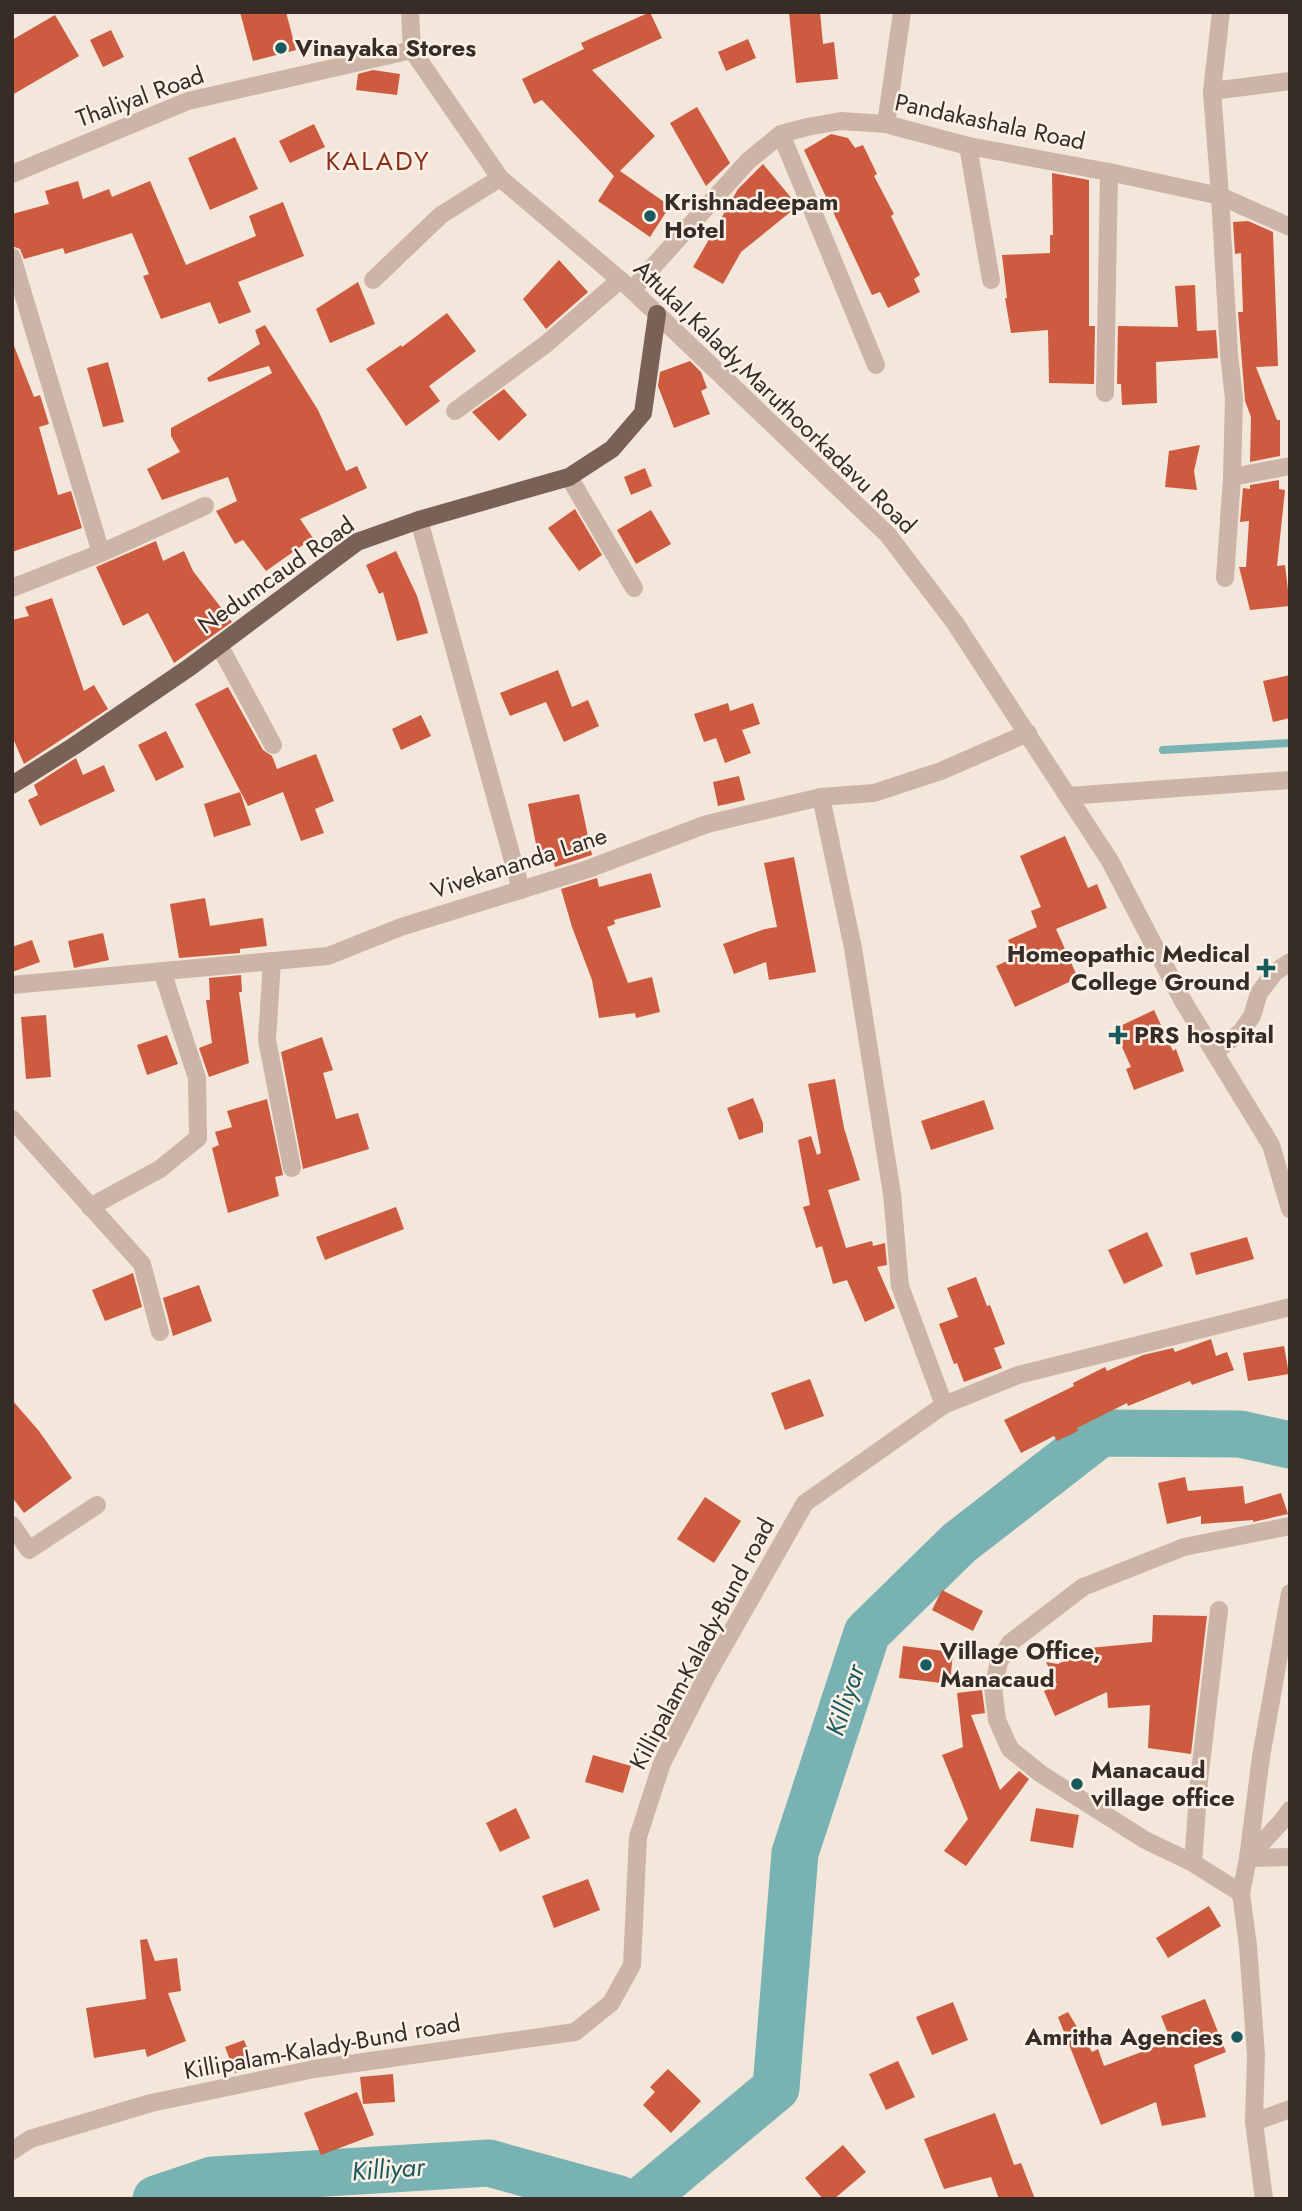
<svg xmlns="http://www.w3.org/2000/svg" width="1302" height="2211" viewBox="0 0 1302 2211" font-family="Jost,sans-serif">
<rect width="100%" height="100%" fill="#f3e6da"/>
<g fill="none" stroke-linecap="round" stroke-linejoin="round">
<path stroke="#78b2b2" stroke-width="8" d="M 1163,750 L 1290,743"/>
<g stroke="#78b2b2" stroke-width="47">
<path d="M 156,2199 L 212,2180 L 489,2163 L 619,2199"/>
<path d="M 643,2199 L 776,2088 L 795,1853 L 867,1633 L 959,1543 L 1101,1433 L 1240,1434 L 1290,1445"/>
</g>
</g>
<g fill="#cd5b3f">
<path d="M 240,12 L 286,12 L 296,50 L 253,61 Z"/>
<path d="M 650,12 L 662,38 L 592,70 L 655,136 L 620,171 L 670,206 L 650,237 L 598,201 L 614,176 L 542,100 L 534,104 L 522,79 L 584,49 L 581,43 Z"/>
<path d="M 789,12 L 820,12 L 823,44 L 834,42 L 838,79 L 796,83 Z"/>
<path d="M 55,15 L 79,56 L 12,95 L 12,40 Z"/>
<path d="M 111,30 L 124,57 L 103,67 L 90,40 Z"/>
<path d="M 748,39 L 756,58 L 726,71 L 718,52 Z"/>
<path d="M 373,70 L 400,74 L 397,95 L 356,90 L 358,74 Z"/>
<path d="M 697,107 L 730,163 L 706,186 L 670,123 Z"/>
<path d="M 314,124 L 325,147 L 290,163 L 279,141 Z"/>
<path d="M 831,134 L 848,138 L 855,148 L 863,145 L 877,174 L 874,176 L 894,214 L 891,216 L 920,275 L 914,279 L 920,292 L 888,308 L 880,292 L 872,295 L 804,150 Z"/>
<path d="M 235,137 L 258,189 L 210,210 L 188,158 Z"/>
<path d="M 763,164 L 798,206 L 741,252 L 723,284 L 693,267 L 738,189 Z"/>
<path d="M 1052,173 L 1089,180 L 1089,326 L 1095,326 L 1094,384 L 1049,383 L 1048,330 L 1011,333 L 1005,298 L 1007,298 L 1002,255 L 1050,253 L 1050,235 L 1053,235 Z"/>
<path d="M 78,181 L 83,199 L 109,189 L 112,197 L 150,181 L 186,265 L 256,236 L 249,216 L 283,202 L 304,256 L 238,282 L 251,312 L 219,324 L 210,302 L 161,319 L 143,276 L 149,274 L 132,233 L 65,254 L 63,248 L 24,259 L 20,249 L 12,246 L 12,214 L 49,204 L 45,191 Z"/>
<path d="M 1248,221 L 1273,232 L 1278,366 L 1256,367 L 1277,420 L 1280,420 L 1280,456 L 1250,462 L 1251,417 L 1245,401 L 1238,312 L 1243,312 L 1241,253 L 1235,254 L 1233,222 Z"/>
<path d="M 559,260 L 588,292 L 546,329 L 523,299 Z"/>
<path d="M 358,282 L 375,324 L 330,343 L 316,309 Z"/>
<path d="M 1195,285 L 1197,331 L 1216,330 L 1218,358 L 1156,362 L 1157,403 L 1122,405 L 1121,384 L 1117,384 L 1118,326 L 1178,327 L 1175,286 Z"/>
<path d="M 447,313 L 476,351 L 429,386 L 440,401 L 406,426 L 366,369 L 401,345 L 402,347 Z"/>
<path d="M 265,325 L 318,410 L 346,471 L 357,466 L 367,488 L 300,519 L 313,538 L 266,571 L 243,540 L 235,544 L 216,511 L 237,501 L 228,477 L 162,500 L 147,469 L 180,452 L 171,436 L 171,428 L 272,373 L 269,366 L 209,382 L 207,378 L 260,344 L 255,330 Z"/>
<path d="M 14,346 L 34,397 L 40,395 L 49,424 L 39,427 L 58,495 L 71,491 L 82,528 L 12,552 Z"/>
<path d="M 690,361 L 701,372 L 707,388 L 701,391 L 710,414 L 674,428 L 658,386 L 660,372 Z"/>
<path d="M 108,362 L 124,422 L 103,427 L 87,368 Z"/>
<path d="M 504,389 L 527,415 L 499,441 L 472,412 Z"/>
<path d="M 1200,445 L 1194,471 L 1197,490 L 1165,487 L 1169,451 Z"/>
<path d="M 645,468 L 652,486 L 631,495 L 624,477 Z"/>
<path d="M 1279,480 L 1279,489 L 1285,490 L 1277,566 L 1285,565 L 1290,606 L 1250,610 L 1239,567 L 1246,567 L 1249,521 L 1240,522 L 1243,488 L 1250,489 L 1250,485 Z"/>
<path d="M 575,509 L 602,555 L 579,571 L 548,528 Z"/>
<path d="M 651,510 L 671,544 L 636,564 L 617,530 Z"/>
<path d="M 156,541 L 163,561 L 184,551 L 193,571 L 232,622 L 174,663 L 148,613 L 123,626 L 96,567 Z"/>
<path d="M 396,551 L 417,596 L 428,633 L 397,641 L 383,592 L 379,594 L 366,565 Z"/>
<path d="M 52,598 L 84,691 L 94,685 L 108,709 L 24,764 L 12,736 L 12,620 L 29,616 L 25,607 Z"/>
<path d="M 558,670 L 572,707 L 588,700 L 599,726 L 564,742 L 546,702 L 510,716 L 500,693 Z"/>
<path d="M 1290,675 L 1290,718 L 1273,722 L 1263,681 Z"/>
<path d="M 228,687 L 263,750 L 272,756 L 277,769 L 316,754 L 334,801 L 315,809 L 324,833 L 301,841 L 283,792 L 248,806 L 195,704 Z"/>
<path d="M 728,703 L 730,711 L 753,703 L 760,724 L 742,730 L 751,753 L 725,763 L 716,738 L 704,742 L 694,714 Z"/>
<path d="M 421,715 L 431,736 L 401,750 L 392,729 Z"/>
<path d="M 166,731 L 184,767 L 156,781 L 138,745 Z"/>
<path d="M 76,758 L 83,775 L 104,765 L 115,791 L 40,826 L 28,800 L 38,795 L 34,785 Z"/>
<path d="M 739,776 L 745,800 L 718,806 L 713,782 Z"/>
<path d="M 240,792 L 251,825 L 214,837 L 204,804 Z"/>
<path d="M 579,794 L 592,855 L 555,867 L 553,861 L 540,864 L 528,804 Z"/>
<path d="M 1065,836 L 1088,888 L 1097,884 L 1107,908 L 1056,929 L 1078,978 L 1015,1007 L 996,966 L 1016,957 L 1008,940 L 1037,927 L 1031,911 L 1041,907 L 1020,856 Z"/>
<path d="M 794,857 L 816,972 L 769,980 L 766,962 L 734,974 L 723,944 L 765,929 L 777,927 L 764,863 Z"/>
<path d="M 651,873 L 661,907 L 614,920 L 615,924 L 607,927 L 628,983 L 652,977 L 660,1012 L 636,1018 L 635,1013 L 599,1018 L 592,980 L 572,927 L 561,889 L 597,878 L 599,887 Z"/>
<path d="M 205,898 L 210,926 L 263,918 L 267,946 L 240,949 L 240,953 L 179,958 L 170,904 Z"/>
<path d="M 103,933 L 109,960 L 74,968 L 68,941 Z"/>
<path d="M 32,940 L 40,962 L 12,972 L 12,947 Z"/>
<path d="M 241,975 L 242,992 L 239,992 L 249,1063 L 209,1077 L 199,1048 L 212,1043 L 206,1000 L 210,1000 L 209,978 Z"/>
<path d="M 1154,1010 L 1173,1051 L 1176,1049 L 1184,1071 L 1134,1090 L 1126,1069 L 1131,1067 L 1114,1029 Z"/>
<path d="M 46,1015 L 51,1077 L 26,1079 L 21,1017 Z"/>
<path d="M 167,1035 L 178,1064 L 147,1075 L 137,1045 Z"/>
<path d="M 322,1037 L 333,1070 L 323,1073 L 336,1119 L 358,1113 L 369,1149 L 303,1169 L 281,1052 Z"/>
<path d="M 835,1079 L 844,1128 L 860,1180 L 828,1190 L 846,1248 L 872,1241 L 873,1246 L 885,1243 L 887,1265 L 877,1267 L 895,1308 L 865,1322 L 847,1280 L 833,1284 L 822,1246 L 816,1248 L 803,1207 L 810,1205 L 798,1140 L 811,1136 L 817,1155 L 821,1153 L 808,1084 Z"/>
<path d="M 753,1098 L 763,1123 L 763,1132 L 739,1140 L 727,1108 Z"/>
<path d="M 267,1099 L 283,1175 L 275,1177 L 279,1196 L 228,1213 L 212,1148 L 219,1145 L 215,1132 L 232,1127 L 227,1111 Z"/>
<path d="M 984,1100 L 994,1129 L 931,1150 L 921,1121 Z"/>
<path d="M 396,1207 L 404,1229 L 325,1260 L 316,1237 Z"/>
<path d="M 1147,1232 L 1163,1266 L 1124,1284 L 1108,1250 Z"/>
<path d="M 1247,1237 L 1254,1259 L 1196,1275 L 1190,1253 Z"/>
<path d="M 133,1273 L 142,1307 L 105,1321 L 92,1290 Z"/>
<path d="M 976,1277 L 987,1306 L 990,1305 L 1005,1344 L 994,1348 L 1002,1368 L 964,1382 L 957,1363 L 954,1364 L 939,1324 L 958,1317 L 947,1288 Z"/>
<path d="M 199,1285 L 212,1321 L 173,1336 L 163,1298 Z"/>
<path d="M 1211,1339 L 1216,1356 L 1227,1352 L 1234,1370 L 1192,1385 L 1190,1381 L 1128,1406 L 1127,1403 L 1077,1428 L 1078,1431 L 1057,1441 L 1054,1436 L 1021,1453 L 1004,1420 L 1074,1386 L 1073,1383 L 1105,1367 L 1107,1371 L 1143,1355 L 1173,1348 L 1175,1352 Z"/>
<path d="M 1284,1346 L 1289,1374 L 1248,1381 L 1243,1353 Z"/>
<path d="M 810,1379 L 824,1416 L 785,1430 L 771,1393 Z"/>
<path d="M 12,1400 L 39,1431 L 72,1478 L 24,1513 L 12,1497 Z"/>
<path d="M 1185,1477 L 1188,1491 L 1243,1486 L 1245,1504 L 1281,1493 L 1288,1514 L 1253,1522 L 1253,1520 L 1201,1524 L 1201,1516 L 1167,1524 L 1158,1483 Z"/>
<path d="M 705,1497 L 741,1521 L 714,1563 L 677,1539 Z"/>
<path d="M 942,1590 L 983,1611 L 973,1631 L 932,1610 Z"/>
<path d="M 1153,1615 L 1207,1616 L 1191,1754 L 1148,1748 L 1150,1705 L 1108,1708 L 1107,1692 L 1055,1716 L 1044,1691 L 1057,1685 L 1046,1662 L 1058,1664 L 1089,1648 L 1152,1642 Z"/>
<path d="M 903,1646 L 953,1652 L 950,1684 L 899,1678 Z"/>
<path d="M 982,1690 L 985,1713 L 971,1715 L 1000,1790 L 1019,1771 L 1029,1779 L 966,1866 L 944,1851 L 968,1819 L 942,1755 L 963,1747 L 957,1693 Z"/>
<path d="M 593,1755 L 631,1766 L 623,1793 L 585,1782 Z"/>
<path d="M 516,1808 L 530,1838 L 500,1852 L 486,1823 Z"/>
<path d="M 1036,1808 L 1079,1815 L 1073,1848 L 1030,1841 Z"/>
<path d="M 588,1879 L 600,1910 L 554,1928 L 542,1896 Z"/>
<path d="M 1209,1906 L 1221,1926 L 1168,1958 L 1156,1938 Z"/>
<path d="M 147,1939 L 155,1961 L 177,1958 L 181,1991 L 168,1993 L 186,2041 L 147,2057 L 145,2049 L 94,2058 L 86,2008 L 146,1999 L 140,1940 Z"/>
<path d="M 1205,1999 L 1226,2052 L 1194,2065 L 1206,2117 L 1162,2126 L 1156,2102 L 1101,2125 L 1058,2017 L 1068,2012 L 1092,2052 L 1098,2049 L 1104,2066 L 1171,2041 L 1161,2016 Z"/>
<path d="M 953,2002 L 968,2040 L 932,2055 L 916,2017 Z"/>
<path d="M 244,2040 L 254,2065 L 235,2073 L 225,2047 Z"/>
<path d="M 898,2061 L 915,2097 L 886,2110 L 869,2074 Z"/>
<path d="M 668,2069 L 701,2101 L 671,2133 L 643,2105 L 655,2092 L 650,2087 Z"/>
<path d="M 393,2074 L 395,2102 L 363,2104 L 360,2077 Z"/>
<path d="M 357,2092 L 374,2135 L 321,2155 L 304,2113 Z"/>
<path d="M 995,2113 L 1014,2165 L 1021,2163 L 1035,2199 L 999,2199 L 991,2177 L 944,2189 L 924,2139 Z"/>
<path d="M 843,2145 L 866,2172 L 834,2199 L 823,2199 L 805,2178 Z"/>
</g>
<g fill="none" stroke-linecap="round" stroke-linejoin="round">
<g stroke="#ccb5a6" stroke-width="18">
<path d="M 410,12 L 412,50 L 500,178 L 632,290 L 888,535 L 955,623 L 1110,861 L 1183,1001 L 1271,1145 L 1290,1209"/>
<path d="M 1212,91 L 1221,12"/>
<path d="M 886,124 L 902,12"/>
<path d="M 781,134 L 876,365"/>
<path d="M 968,146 L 991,280"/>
<path d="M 12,174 L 188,101 L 412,50"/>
<path d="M 12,257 L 101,553"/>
<path d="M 373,280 L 441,215 L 500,178"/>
<path d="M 632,290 L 748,161 L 781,134 L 807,127 L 841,121 L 886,124 L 968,146 L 1109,172 L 1220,196 L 1212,91 L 1290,81"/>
<path d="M 1105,393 L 1109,172"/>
<path d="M 455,411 L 546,344 L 620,280"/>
<path d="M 569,477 L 634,588"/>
<path d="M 1232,477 L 1290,466"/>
<path d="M 419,520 L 521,890"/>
<path d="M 1225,578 L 1232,477 L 1234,399 L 1229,354 L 1220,196 L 1290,227"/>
<path d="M 12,588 L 101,553 L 205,506"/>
<path d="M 219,645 L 273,745"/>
<path d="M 1068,796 L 1290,780"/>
<path d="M 821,797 L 853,948 L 892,1194 L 900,1286 L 944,1405"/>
<path d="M 272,961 L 267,1040 L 292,1168"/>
<path d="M 12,985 L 328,956 L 401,927 L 588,869 L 707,824 L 821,797 L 874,793 L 941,771 L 1028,733"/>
<path d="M 1214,1052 L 1241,1032 L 1252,1016 L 1259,993 L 1275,972 L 1290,962"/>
<path d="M 12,1119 L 142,1264 L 160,1332"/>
<path d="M 90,1207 L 160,1169 L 198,1138 L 197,1078 L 162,971"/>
<path d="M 12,1525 L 29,1550 L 97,1505"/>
<path d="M 1248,1858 L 1282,1821 L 1290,1810"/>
<path d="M 1248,1858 L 1290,1857"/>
<path d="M 1193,1863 L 1199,1781 L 1219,1610"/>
<path d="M 1241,1893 L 1193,1863 L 1145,1840 L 1041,1774 L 1010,1749 L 997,1720 L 993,1687 L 999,1662 L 1010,1643 L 1083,1587 L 1184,1547 L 1290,1526"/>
<path d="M 1254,2122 L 1290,2109"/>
<path d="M 12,2151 L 30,2139 L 151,2103 L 314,2069 L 575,2032 L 611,2003 L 632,1965 L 638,1837 L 662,1763 L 707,1675 L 805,1503 L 944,1405 L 1018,1375 L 1290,1307"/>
<path d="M 1264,2199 L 1254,2122 L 1256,2055 L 1248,1946 L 1241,1893 L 1248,1858 L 1261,1757 L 1290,1593"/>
</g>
<path stroke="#7a6157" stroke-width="18" d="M 12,785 L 74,746 L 190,667 L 357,542 L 419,520 L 569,477 L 612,449 L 643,413 L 657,314"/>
</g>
<g fill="#1a5a5c" stroke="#fbf1e7" stroke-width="2.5">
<circle cx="281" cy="48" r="7"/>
<circle cx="650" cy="216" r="7"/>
<path d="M1262.5 957.5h7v7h7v7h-7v7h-7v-7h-7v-7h7z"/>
<path d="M1114.5 1024.5h7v7h7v7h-7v7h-7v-7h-7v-7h7z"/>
<circle cx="926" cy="1665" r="7"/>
<circle cx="1077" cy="1784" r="7"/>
<circle cx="1237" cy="2037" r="7"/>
</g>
<g text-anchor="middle" stroke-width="5" stroke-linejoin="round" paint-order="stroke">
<g font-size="24" font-weight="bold" fill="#372c27" stroke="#fbf1e7" text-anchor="start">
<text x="295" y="56">Vinayaka Stores</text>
<text x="664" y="210">Krishnadeepam<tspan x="664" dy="28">Hotel</tspan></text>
<text x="1250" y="962" text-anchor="end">Homeopathic Medical<tspan x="1250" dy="28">College Ground</tspan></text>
<text x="1134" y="1043">PRS hospital</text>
<text x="940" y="1659">Village Office,<tspan x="940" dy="28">Manacaud</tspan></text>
<text x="1091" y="1778">Manacaud<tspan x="1091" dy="28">village office</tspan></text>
<text x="1223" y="2045" text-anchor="end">Amritha Agencies</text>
</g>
<g font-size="24" fill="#372c27" stroke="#fbf1e7">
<text transform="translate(140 97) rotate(-20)" y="8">Thaliyal Road</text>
<text transform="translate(990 122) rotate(12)" y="8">Pandakashala Road</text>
<text transform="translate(775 397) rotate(44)" y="8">Attukal,Kalady,Maruthoorkadavu Road</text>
<text transform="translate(276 575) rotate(-35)" y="8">Nedumcaud Road</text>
<text transform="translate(519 863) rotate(-18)" y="8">Vivekananda Lane</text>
<text transform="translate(702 1644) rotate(-62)" y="8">Killipalam-Kalady-Bund road</text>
<text transform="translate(322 2047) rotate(-10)" y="8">Killipalam-Kalady-Bund road</text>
</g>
<g font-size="26" letter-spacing="2" fill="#8b311b" stroke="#fbf1e7">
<text x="378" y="170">KALADY</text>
</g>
<g font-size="26" font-style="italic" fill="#1a5a5c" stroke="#fbf1e7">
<text transform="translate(845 1700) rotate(-72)" y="9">Killiyar</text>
<text transform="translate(388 2169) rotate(-4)" y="9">Killiyar</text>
</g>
</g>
<rect width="1302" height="2211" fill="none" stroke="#372c27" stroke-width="28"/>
</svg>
